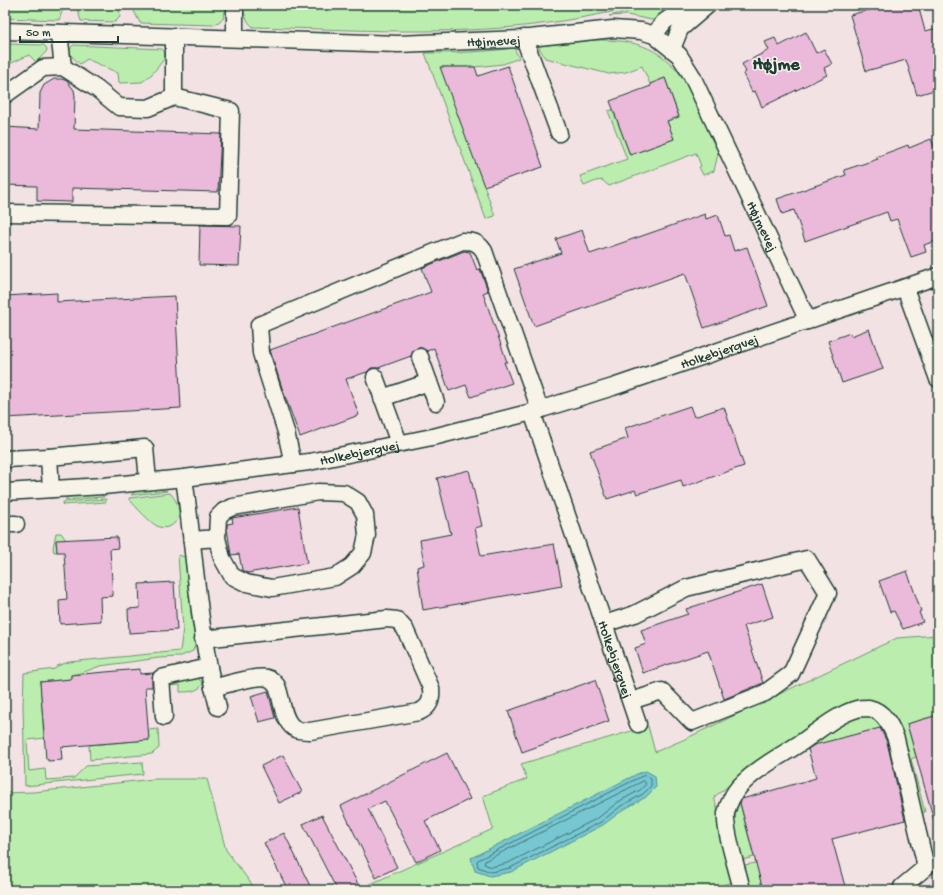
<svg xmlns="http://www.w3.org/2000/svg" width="943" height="895" viewBox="0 0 943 895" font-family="'Gochi Hand',sans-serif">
<rect width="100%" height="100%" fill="#f7f3e8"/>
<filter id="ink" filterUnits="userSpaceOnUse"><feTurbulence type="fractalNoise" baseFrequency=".025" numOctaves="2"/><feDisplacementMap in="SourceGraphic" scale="8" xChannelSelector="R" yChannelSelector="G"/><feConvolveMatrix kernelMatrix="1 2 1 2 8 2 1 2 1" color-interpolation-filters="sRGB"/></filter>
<g filter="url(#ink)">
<rect fill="#f3e2e4" x="5" y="5" width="933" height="885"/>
<g fill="#bbeeae" stroke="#6d9671">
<path d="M 5,5 L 64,5 L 64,6 L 59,20 L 5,18 Z"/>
<path d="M 76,5 L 119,5 L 120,17 L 115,22 L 81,21 Z"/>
<path d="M 131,5 L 226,5 L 226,11 L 223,14 L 224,18 L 214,25 L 140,23 Z"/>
<path d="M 242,5 L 646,5 C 602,14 559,23 514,27 C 427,35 340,29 253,27 C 246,21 244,13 242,5 Z"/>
<path d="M 655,5 L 677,5 L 662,17 L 652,20 L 627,15 L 609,16 Z"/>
<path d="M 594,40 C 637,39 665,48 689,87 C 694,96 698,107 703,117 C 706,125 717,144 718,151 C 718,157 715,165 714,171 L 703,175 L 699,167 L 701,166 L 696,153 L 609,186 L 602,180 L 596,181 L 584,186 L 580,176 L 627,159 L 608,111 L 613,110 L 630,155 L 674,139 L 667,121 L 679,116 L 665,78 L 650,84 L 642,66 L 626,72 L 609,74 L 545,58 L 538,46 Z"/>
<path d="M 5,44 L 44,45 L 47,49 L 46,52 L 36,62 L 29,55 L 5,66 Z"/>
<path d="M 73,45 L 162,49 L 164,51 L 165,58 L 152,74 L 142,82 L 120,83 L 119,82 L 118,73 L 87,59 L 80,64 C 74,59 66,53 73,45 Z"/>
<path d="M 514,48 L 519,58 L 503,64 L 475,67 L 441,67 L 495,216 L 486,219 L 425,53 C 455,53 485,52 514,48 Z"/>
<path d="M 157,489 L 167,491 L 131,495 L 137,490 Z"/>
<path d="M 170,493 C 175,498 179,506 179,513 C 179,523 168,530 159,527 C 152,525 134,505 129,499 L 129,498 Z"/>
<path d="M 97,494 L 102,495 L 104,497 L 65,500 L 67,497 Z"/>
<path d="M 106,499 L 106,502 L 62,505 L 63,502 Z"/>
<path d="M 56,533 L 61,533 L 66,540 L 56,541 L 57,552 L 54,552 L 53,548 Z"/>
<path d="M 178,555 L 185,557 L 192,622 L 196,642 L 193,651 L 179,657 L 159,658 L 100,666 L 84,672 L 71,675 L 71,679 L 40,682 L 44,738 L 28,740 L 27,742 L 29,771 L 45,769 L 46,780 L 74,778 L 86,766 L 142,762 L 143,774 L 25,786 L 23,706 L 24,673 L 55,669 L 57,666 L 69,662 L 180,651 L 183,628 Z"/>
<path d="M 938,635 L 938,715 L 907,724 L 916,757 L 911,759 L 925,812 L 921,814 L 900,734 L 867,702 L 744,774 L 714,797 L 736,881 L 706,890 L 357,890 L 493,829 L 483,796 L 527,779 L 521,764 L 648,726 L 655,752 L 685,739 L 897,638 Z"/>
<path d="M 197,678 L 204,683 C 198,692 189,692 180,692 L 180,685 L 170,686 L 170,685 L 180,679 Z"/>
<path d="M 871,714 L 886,727 L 808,747 L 845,718 Z"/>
<path d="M 158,729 L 159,748 L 152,754 L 90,760 L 89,745 L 149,740 L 148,730 Z"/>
<path d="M 154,779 L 207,779 L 226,850 L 256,890 L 5,890 L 5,793 L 34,792 Z"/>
<path d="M 739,800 L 754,857 L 738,861 L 731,833 Z"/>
<path d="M 756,863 L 763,890 L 745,890 L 739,866 Z"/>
</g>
<path fill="#77c7d2" stroke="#549093" d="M 646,771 L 655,776 L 656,787 L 646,797 L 623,810 L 603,825 L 511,872 L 490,876 L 475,871 L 471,858 L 637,774 Z"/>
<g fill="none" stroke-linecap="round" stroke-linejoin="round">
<g stroke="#427473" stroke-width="1">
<path d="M 646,775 L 651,779 L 651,786 L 643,794 L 621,806 L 601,822 L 510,868 L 491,872 L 478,867 L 477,861 L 478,860 L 638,778 Z"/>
<path d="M 644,781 L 646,784 L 640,790 L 618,802 L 598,818 L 508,863 L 491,867 L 484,864 L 485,861 Z"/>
</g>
</g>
<g fill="#ebbadb" stroke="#1f3d34">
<path d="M 887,5 L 918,5 L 925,31 L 938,28 L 938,89 L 917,95 L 906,60 L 866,71 L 850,15 Z"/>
<path d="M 806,32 L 816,53 L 824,49 L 832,64 L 824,68 L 827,75 L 762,107 L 755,91 L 752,92 L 743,74 L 746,72 L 742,64 L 769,50 L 765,42 L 775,38 L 779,46 Z"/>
<path d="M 508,66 L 543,167 L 484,186 L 440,67 L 475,67 L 478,76 Z"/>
<path d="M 665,78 L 679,117 L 667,121 L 674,139 L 630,155 L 610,101 L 651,86 L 650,84 Z"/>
<path d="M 54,79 L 62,79 L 67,81 L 74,90 L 75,96 L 74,129 L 221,134 L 218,192 L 72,188 L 72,202 L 37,201 L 37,186 L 5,185 L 5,127 L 39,129 L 40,93 L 44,85 Z"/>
<path d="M 931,139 L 938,156 L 938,240 L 924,245 L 926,252 L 911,257 L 897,219 L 890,221 L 887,212 L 805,241 L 794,210 L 782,214 L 777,199 L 846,175 L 844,170 L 878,159 L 876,157 L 908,145 L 909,148 Z"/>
<path d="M 705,214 L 706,219 L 718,215 L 725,236 L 729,235 L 734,251 L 747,247 L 768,306 L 704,328 L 685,273 L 534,326 L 514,269 L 561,253 L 556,239 L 582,230 L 590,254 Z"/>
<path d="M 200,225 L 241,226 L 239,266 L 199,265 Z"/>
<path d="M 464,251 L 470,252 L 477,270 L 480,269 L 488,291 L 483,293 L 507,362 L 504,362 L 512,383 L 471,397 L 466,385 L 449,391 L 434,348 L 427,351 L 422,348 L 417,348 L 413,351 L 411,356 L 378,368 L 371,368 L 367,372 L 346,379 L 359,415 L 300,437 L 282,388 L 270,350 L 431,292 L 422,268 Z"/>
<path d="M 57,293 L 57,302 L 175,296 L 181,408 L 5,418 L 5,296 Z"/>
<path d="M 869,329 L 883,369 L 842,383 L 828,341 L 850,333 L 851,336 Z"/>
<path d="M 690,406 L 694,417 L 724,407 L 744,466 L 683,487 L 681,480 L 637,494 L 635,490 L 607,499 L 590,451 L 628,438 L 625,428 Z"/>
<path d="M 469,470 L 482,526 L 475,528 L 481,556 L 554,544 L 562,586 L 423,610 L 417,567 L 424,565 L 420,540 L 451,534 L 437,478 Z"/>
<path d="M 298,507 L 307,563 L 247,573 L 242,570 L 239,554 L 231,555 L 227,529 L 227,524 L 233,523 L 232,518 Z"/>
<path d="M 117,537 L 118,548 L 110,549 L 113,596 L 100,597 L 101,621 L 60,624 L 59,600 L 67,599 L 64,552 L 57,552 L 56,540 Z"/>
<path d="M 907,571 L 921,611 L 919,612 L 923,622 L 903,629 L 894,611 L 890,612 L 879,581 Z"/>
<path d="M 174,582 L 177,630 L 129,633 L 128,609 L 140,608 L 139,584 Z"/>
<path d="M 762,584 L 773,617 L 744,626 L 763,683 L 724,699 L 708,651 L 643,673 L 635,648 L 646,644 L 641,630 L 688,614 L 686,609 Z"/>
<path d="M 140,669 L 140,674 L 153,673 L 152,678 L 152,687 L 145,687 L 149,740 L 61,747 L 62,760 L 48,761 L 48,759 L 46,759 L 40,682 L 71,679 L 71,675 Z"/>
<path d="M 595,680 L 609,721 L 522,752 L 508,711 Z"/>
<path d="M 268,691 L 275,718 L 259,722 L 251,696 Z"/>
<path d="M 938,715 L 938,824 L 935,824 L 907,724 Z"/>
<path d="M 880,728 L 887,742 L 905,820 L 832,839 L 846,890 L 763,890 L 740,803 L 742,799 L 816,778 L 808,749 L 814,745 Z"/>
<path d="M 447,753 L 470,799 L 425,821 L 440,850 L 416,862 L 385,801 L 368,809 L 397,867 L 376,878 L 341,806 Z"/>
<path d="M 283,755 L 302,792 L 279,803 L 261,766 Z"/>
<path d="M 322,815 L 359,886 L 350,890 L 337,890 L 303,824 Z"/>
<path d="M 284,833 L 312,890 L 288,890 L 264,843 Z"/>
</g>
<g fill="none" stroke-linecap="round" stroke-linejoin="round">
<g stroke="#1f3d34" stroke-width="19">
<g id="minor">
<path d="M 235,5 L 235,38"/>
<path id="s1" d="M 5,31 L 398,44 L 520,39 L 613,29 L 641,31 L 654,35 L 679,55 L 691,74 L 808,321"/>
<path d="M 59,33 L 63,67 L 97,89 L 119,107 L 148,108 L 174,97 L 174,36"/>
<path d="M 654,35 L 664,22 L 688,5"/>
<path d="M 524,38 L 559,133"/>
<path d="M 672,49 L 680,29 L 708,5"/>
<path d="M 5,95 L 43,68 L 63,67"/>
<path d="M 5,213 L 228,216 L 231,111 L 174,97"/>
<path d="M 905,288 L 938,379"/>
<path d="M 420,357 L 436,402"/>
<path d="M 375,377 L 399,443"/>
<path d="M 382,398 L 429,382"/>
<path id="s2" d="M 532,412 L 638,724"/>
<path d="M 5,459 L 49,457"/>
<path d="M 293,464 L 286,432 L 261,353 L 259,325 L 462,241 C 473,241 478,242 484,251 L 540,410"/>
<path d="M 184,478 C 195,554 198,632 218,707"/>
<path d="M 51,489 L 49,457 L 145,448 L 148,481"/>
<path id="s3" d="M 5,492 L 103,486 L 184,478 L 309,462 L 437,436 L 532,412 L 613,387 L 938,276"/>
<path d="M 5,524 L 16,524"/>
<path d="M 192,540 L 217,538 L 222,558 L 232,576 L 246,583 L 272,588 L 335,577 L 352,566 L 363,553 L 367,535 L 365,515 L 358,502 L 344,493 L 318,492 L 233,507 L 224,511 L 218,517 L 217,538"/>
<path d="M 604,624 L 635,614 L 686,588 L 807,559 L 828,593 L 791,674 L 765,693 L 692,722 L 662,691 L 631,701"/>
<path d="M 203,639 L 387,619 L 397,620 L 405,629 L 431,688 C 432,700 430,707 419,712 L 310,731 C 305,731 298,731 294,728 C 282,720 282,698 277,686 C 274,682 272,679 267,678 C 258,675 224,685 213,688"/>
<path d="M 164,717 L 161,678 L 209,667"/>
<path d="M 742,890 C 738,871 724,831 726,813 C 728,804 734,792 740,786 C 758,767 781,756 802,742 C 818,731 838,714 857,709 C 860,708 866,708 869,708 C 884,711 891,726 896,739 L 926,867 L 902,887 L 903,890"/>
</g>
</g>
<use href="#minor" stroke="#f7f3e8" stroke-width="16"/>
</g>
</g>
<g text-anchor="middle" stroke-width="3" stroke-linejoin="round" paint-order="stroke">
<g font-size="14" fill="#1f3d34" stroke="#f7f3e8">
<text dy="5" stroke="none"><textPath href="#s1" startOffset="489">Højmevej</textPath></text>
<text dy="5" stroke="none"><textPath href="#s1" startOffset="873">Højmevej</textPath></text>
<text dy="5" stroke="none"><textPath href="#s3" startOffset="731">Holkebjergvej</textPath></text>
<text dy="5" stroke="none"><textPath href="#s3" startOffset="357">Holkebjergvej</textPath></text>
<text dy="5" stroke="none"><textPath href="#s2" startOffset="261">Holkebjergvej</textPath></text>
</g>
<g font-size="18" font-weight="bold" fill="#1f3d34" stroke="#f7f3e8">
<text x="776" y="69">Højme</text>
</g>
</g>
<rect width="943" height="895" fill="none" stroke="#f7f3e8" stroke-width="20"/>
<rect x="10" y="10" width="923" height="875" fill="none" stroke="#1f3d34" stroke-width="1.5" filter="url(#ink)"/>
<path d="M20 36v6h98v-6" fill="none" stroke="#1f3d34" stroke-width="2"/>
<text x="26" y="36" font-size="12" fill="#1f3d34" stroke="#f7f3e8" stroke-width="3" paint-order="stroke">50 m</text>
</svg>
